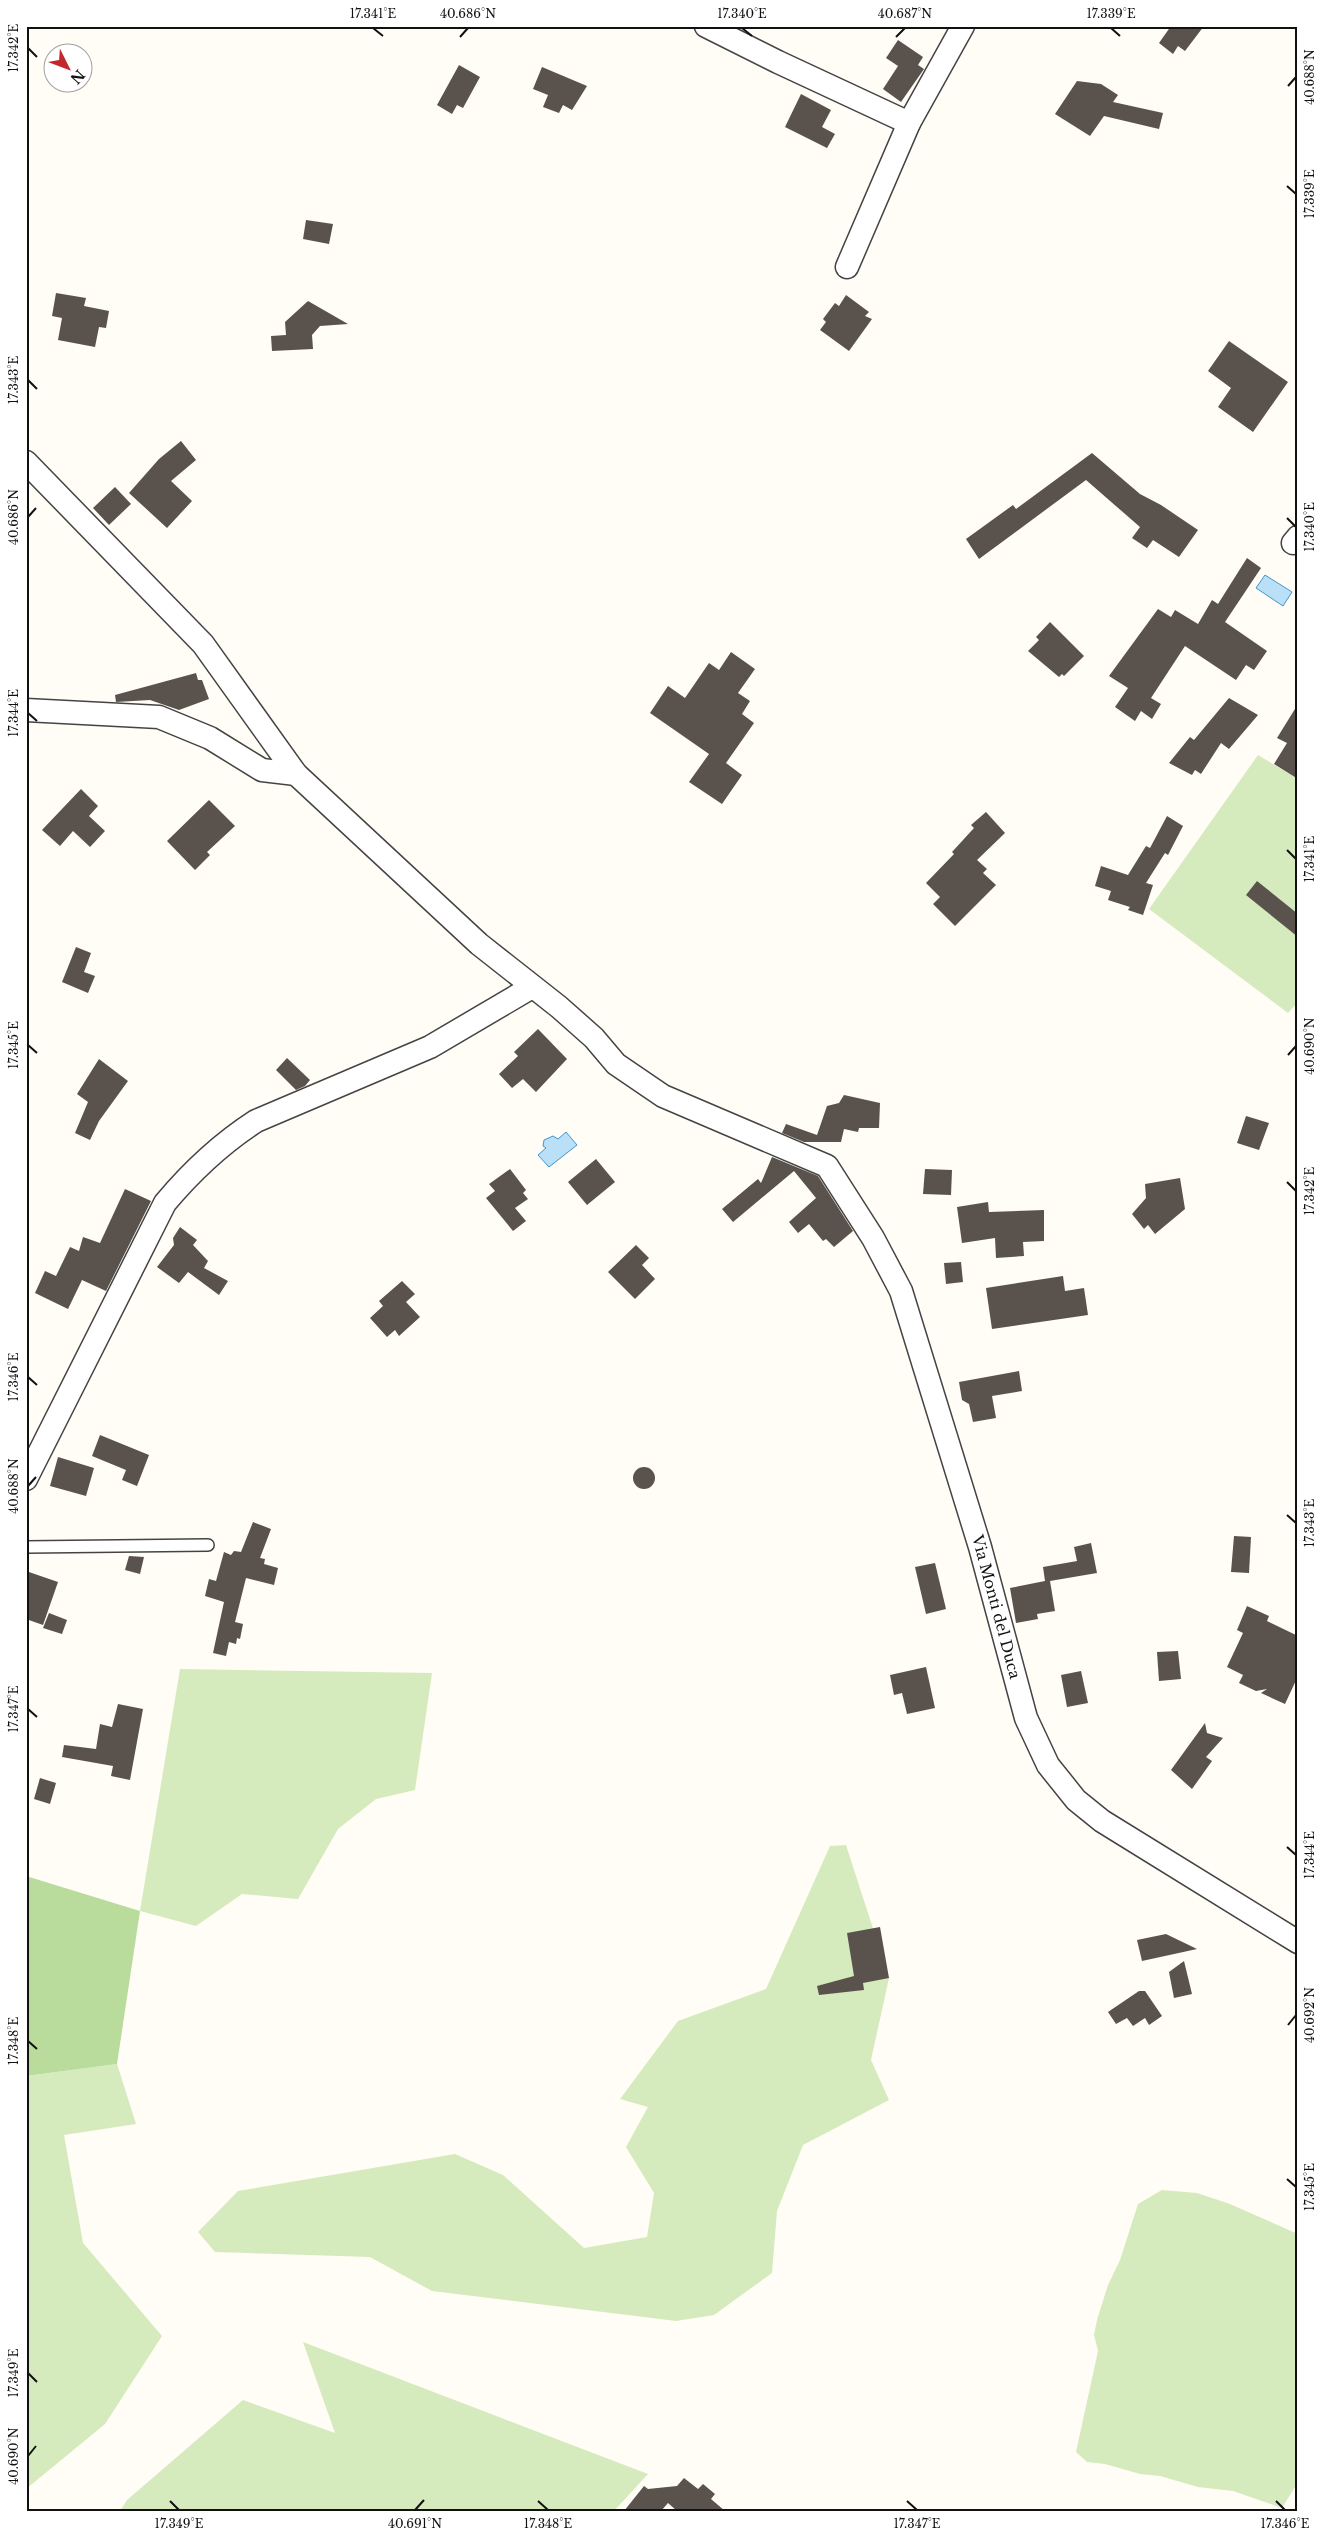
<svg xmlns="http://www.w3.org/2000/svg" width="1324" height="2537" viewBox="0 0 1324 2537" font-family="'Libre Baskerville',serif">
<rect width="100%" height="100%" fill="#fffdf5"/>
<g fill="#d5ebbd">
<path d="M 1258,755 L 1298,779 L 1298,1002 L 1288,1013 L 1149,909 Z"/>
<path d="M 180,1669 L 432,1673 L 415,1790 L 376,1799 L 338,1829 L 298,1899 L 242,1894 L 196,1926 L 140,1911 Z"/>
<path d="M 846,1845 L 889,1978 L 871,2060 L 889,2100 L 803,2145 L 777,2211 L 772,2273 L 714,2315 L 676,2321 L 432,2291 L 370,2257 L 215,2252 L 198,2232 L 238,2191 L 455,2154 L 503,2175 L 584,2248 L 647,2237 L 654,2193 L 626,2147 L 648,2107 L 620,2099 L 678,2021 L 766,1989 L 830,1846 Z"/>
<path d="M 117,2064 L 136,2124 L 64,2135 L 83,2243 L 162,2336 L 105,2424 L 26,2489 L 26,2076 Z"/>
<path d="M 1162,2190 L 1197,2193 L 1230,2204 L 1298,2234 L 1298,2482 L 1282,2508 L 1233,2491 L 1198,2487 L 1160,2476 L 1140,2474 L 1105,2464 L 1087,2462 L 1076,2452 L 1098,2351 L 1094,2335 L 1097,2320 L 1108,2285 L 1120,2260 L 1138,2204 Z"/>
<path d="M 303,2342 L 648,2474 L 614,2511 L 120,2511 L 127,2500 L 243,2400 L 335,2433 Z"/>
</g>
<path fill="#b9dc9c" d="M 26,1876 L 140,1911 L 117,2064 L 26,2076 Z"/>
<g fill="#b9e0f7" stroke="#3f96cf">
<path d="M 1265,575 L 1292,592 L 1283,606 L 1256,588 Z"/>
<path d="M 566,1132 L 577,1145 L 549,1167 L 538,1155 L 546,1148 L 543,1146 L 544,1140 L 553,1136 L 558,1139 Z"/>
</g>
<g fill="#5a524d">
<path d="M 1171,26 L 1204,26 L 1185,51 L 1178,46 L 1173,54 L 1159,43 Z"/>
<path d="M 898,40 L 923,57 L 918,65 L 924,69 L 901,102 L 883,89 L 898,66 L 886,58 Z"/>
<path d="M 459,65 L 480,77 L 463,108 L 457,105 L 452,114 L 437,105 Z"/>
<path d="M 542,67 L 587,86 L 572,110 L 563,105 L 559,113 L 543,107 L 548,95 L 533,89 Z"/>
<path d="M 1077,81 L 1101,84 L 1118,95 L 1113,102 L 1163,113 L 1159,129 L 1104,116 L 1090,136 L 1055,114 Z"/>
<path d="M 801,94 L 831,110 L 822,127 L 835,134 L 827,148 L 785,127 Z"/>
<path d="M 306,220 L 333,224 L 329,244 L 303,239 Z"/>
<path d="M 56,293 L 86,298 L 84,306 L 109,311 L 106,328 L 99,327 L 95,347 L 58,340 L 62,318 L 52,316 Z"/>
<path d="M 846,295 L 869,312 L 865,316 L 872,319 L 849,351 L 820,330 L 826,322 L 823,319 L 835,303 L 839,306 Z"/>
<path d="M 308,301 L 348,324 L 320,326 L 312,335 L 313,349 L 272,351 L 271,336 L 286,335 L 285,322 Z"/>
<path d="M 1229,341 L 1288,382 L 1253,432 L 1218,407 L 1231,388 L 1208,371 Z"/>
<path d="M 181,441 L 196,460 L 171,481 L 192,501 L 167,528 L 129,493 L 159,459 Z"/>
<path d="M 1092,453 L 1140,494 L 1161,505 L 1198,530 L 1179,557 L 1153,540 L 1147,548 L 1132,538 L 1140,527 L 1086,480 L 979,559 L 966,539 L 1013,505 L 1016,509 Z"/>
<path d="M 115,487 L 131,504 L 109,525 L 93,508 Z"/>
<path d="M 1247,558 L 1261,568 L 1225,622 L 1267,651 L 1254,670 L 1246,665 L 1236,680 L 1185,646 L 1151,698 L 1161,704 L 1152,719 L 1141,711 L 1135,721 L 1115,707 L 1128,688 L 1109,676 L 1158,609 L 1171,617 L 1175,610 L 1198,624 L 1212,600 L 1218,604 Z"/>
<path d="M 1050,622 L 1084,656 L 1064,676 L 1062,674 L 1059,677 L 1028,651 L 1039,640 L 1036,637 Z"/>
<path d="M 731,652 L 755,669 L 738,693 L 750,701 L 742,714 L 754,723 L 726,763 L 742,775 L 722,804 L 689,782 L 709,754 L 650,713 L 668,686 L 685,698 L 709,663 L 719,670 Z"/>
<path d="M 196,673 L 198,680 L 202,680 L 209,699 L 179,710 L 150,700 L 116,702 L 115,695 Z"/>
<path d="M 1229,698 L 1258,715 L 1229,749 L 1221,743 L 1201,774 L 1195,770 L 1192,775 L 1169,763 L 1190,737 L 1194,740 Z"/>
<path d="M 1298,704 L 1298,779 L 1274,764 L 1287,743 L 1277,738 Z"/>
<path d="M 81,789 L 98,806 L 89,816 L 105,831 L 90,847 L 73,831 L 60,846 L 42,830 Z"/>
<path d="M 209,800 L 235,826 L 207,852 L 210,855 L 195,870 L 167,841 Z"/>
<path d="M 986,812 L 1005,833 L 977,860 L 987,869 L 983,873 L 996,885 L 955,926 L 933,904 L 940,897 L 926,883 L 954,854 L 952,852 L 974,828 L 971,825 Z"/>
<path d="M 1167,816 L 1183,826 L 1168,855 L 1165,853 L 1146,883 L 1153,885 L 1143,915 L 1128,910 L 1130,907 L 1108,900 L 1111,891 L 1095,886 L 1101,866 L 1128,875 L 1146,846 L 1150,848 Z"/>
<path d="M 1257,881 L 1298,914 L 1298,937 L 1246,895 Z"/>
<path d="M 76,947 L 91,953 L 84,972 L 95,976 L 88,993 L 62,982 Z"/>
<path d="M 538,1029 L 567,1059 L 536,1092 L 523,1079 L 512,1088 L 499,1074 L 518,1056 L 514,1052 Z"/>
<path d="M 287,1058 L 310,1080 L 305,1086 L 296,1090 L 276,1070 Z"/>
<path d="M 99,1059 L 128,1081 L 99,1121 L 90,1140 L 75,1133 L 88,1102 L 77,1094 Z"/>
<path d="M 844,1095 L 880,1103 L 879,1128 L 859,1128 L 858,1132 L 844,1129 L 841,1142 L 804,1142 L 782,1133 L 786,1124 L 817,1135 L 827,1106 L 839,1103 Z"/>
<path d="M 1246,1116 L 1269,1123 L 1259,1150 L 1237,1143 Z"/>
<path d="M 772,1157 L 818,1176 L 853,1231 L 834,1247 L 826,1239 L 823,1241 L 809,1224 L 798,1233 L 789,1222 L 816,1198 L 794,1171 L 733,1222 L 722,1209 L 758,1179 L 761,1183 Z"/>
<path d="M 596,1159 L 615,1182 L 587,1205 L 568,1182 Z"/>
<path d="M 510,1169 L 526,1190 L 523,1193 L 528,1199 L 515,1208 L 526,1221 L 513,1231 L 486,1198 L 495,1191 L 489,1184 Z"/>
<path d="M 925,1169 L 952,1170 L 951,1195 L 923,1194 Z"/>
<path d="M 1180,1178 L 1185,1209 L 1155,1234 L 1148,1225 L 1144,1229 L 1132,1214 L 1146,1198 L 1145,1184 Z"/>
<path d="M 125,1189 L 151,1201 L 106,1291 L 82,1280 L 68,1309 L 35,1293 L 45,1271 L 56,1276 L 70,1247 L 79,1251 L 83,1237 L 100,1243 Z"/>
<path d="M 988,1202 L 989,1212 L 1044,1210 L 1044,1241 L 1023,1242 L 1024,1256 L 996,1258 L 995,1238 L 962,1243 L 957,1207 Z"/>
<path d="M 180,1227 L 197,1240 L 193,1245 L 208,1261 L 204,1268 L 228,1281 L 219,1295 L 188,1272 L 179,1283 L 157,1267 L 174,1245 L 173,1238 Z"/>
<path d="M 636,1245 L 649,1258 L 642,1265 L 655,1279 L 635,1299 L 608,1272 Z"/>
<path d="M 961,1262 L 963,1282 L 946,1284 L 944,1263 Z"/>
<path d="M 1063,1276 L 1065,1291 L 1084,1288 L 1088,1315 L 992,1329 L 986,1288 Z"/>
<path d="M 402,1281 L 415,1294 L 406,1302 L 420,1317 L 399,1336 L 395,1330 L 387,1337 L 370,1318 L 383,1306 L 379,1301 Z"/>
<path d="M 1019,1371 L 1022,1391 L 992,1396 L 996,1418 L 973,1422 L 969,1404 L 962,1400 L 959,1382 Z"/>
<path d="M 100,1435 L 149,1455 L 137,1486 L 122,1480 L 126,1470 L 92,1456 Z"/>
<path d="M 58,1457 L 94,1468 L 86,1496 L 50,1486 Z"/>
<circle cx="644" cy="1478" r="11"/>
<path d="M 253,1522 L 271,1529 L 260,1558 L 265,1559 L 264,1564 L 278,1568 L 274,1585 L 246,1578 L 235,1622 L 243,1624 L 240,1639 L 237,1638 L 236,1644 L 229,1642 L 226,1656 L 213,1653 L 224,1602 L 205,1596 L 209,1579 L 216,1581 L 224,1552 L 231,1555 L 234,1551 L 241,1552 Z"/>
<path d="M 1234,1536 L 1251,1537 L 1249,1573 L 1231,1572 Z"/>
<path d="M 1091,1543 L 1097,1573 L 1050,1581 L 1055,1611 L 1037,1614 L 1038,1619 L 1016,1623 L 1010,1588 L 1045,1581 L 1043,1567 L 1077,1561 L 1074,1547 Z"/>
<path d="M 129,1556 L 144,1557 L 140,1574 L 125,1570 Z"/>
<path d="M 935,1563 L 946,1609 L 926,1614 L 915,1567 Z"/>
<path d="M 26,1571 L 58,1582 L 43,1625 L 26,1619 Z"/>
<path d="M 1247,1606 L 1269,1616 L 1267,1621 L 1298,1636 L 1298,1676 L 1285,1704 L 1261,1693 L 1267,1689 L 1256,1691 L 1239,1683 L 1243,1675 L 1227,1667 L 1243,1633 L 1237,1630 Z"/>
<path d="M 49,1613 L 67,1620 L 62,1634 L 43,1628 Z"/>
<path d="M 1178,1651 L 1181,1679 L 1159,1681 L 1157,1652 Z"/>
<path d="M 926,1667 L 935,1708 L 907,1714 L 902,1693 L 894,1695 L 890,1675 Z"/>
<path d="M 1081,1671 L 1088,1703 L 1067,1707 L 1061,1675 Z"/>
<path d="M 118,1704 L 143,1709 L 130,1780 L 111,1776 L 113,1766 L 62,1757 L 64,1745 L 96,1749 L 100,1724 L 112,1727 Z"/>
<path d="M 1205,1723 L 1207,1733 L 1223,1738 L 1206,1757 L 1212,1761 L 1192,1789 L 1171,1770 Z"/>
<path d="M 40,1778 L 56,1783 L 50,1804 L 34,1799 Z"/>
<path d="M 880,1927 L 889,1978 L 863,1983 L 864,1990 L 819,1995 L 817,1986 L 854,1976 L 847,1933 Z"/>
<path d="M 1166,1934 L 1197,1949 L 1142,1961 L 1137,1940 Z"/>
<path d="M 1184,1961 L 1192,1994 L 1174,1998 L 1169,1972 Z"/>
<path d="M 1139,1991 L 1145,1991 L 1162,2016 L 1149,2025 L 1145,2018 L 1133,2026 L 1127,2018 L 1116,2024 L 1108,2012 Z"/>
<path d="M 684,2478 L 698,2489 L 703,2484 L 715,2494 L 711,2499 L 725,2511 L 677,2511 L 668,2503 L 661,2511 L 624,2511 L 644,2486 L 648,2489 L 677,2486 Z"/>
</g>
<g fill="none" stroke-linecap="round" stroke-linejoin="round">
<g stroke="#444" stroke-width="14">
<path id="service" d="M 26,1547 L 208,1545"/>
</g>
<g stroke="#444" stroke-width="25">
<g id="minor">
<path d="M 706,26 L 778,62 L 909,123"/>
<path d="M 847,267 L 909,123 L 963,26"/>
<path d="M 26,462 L 203,644 L 296,774 L 479,944 L 559,1007 L 594,1038 L 616,1064 L 663,1096 L 827,1166 L 873,1238 L 901,1291 L 980,1547 L 1026,1718 L 1048,1765 L 1076,1800 L 1102,1821 L 1298,1942"/>
<path d="M 1293,543 L 1298,537"/>
<path d="M 26,710 L 159,717 L 210,738 L 262,770 L 296,774"/>
<path d="M 26,1479 L 165,1203 C 191,1172 222,1143 256,1121 L 430,1047 L 532,987"/>
</g>
</g>
<use href="#service" stroke="#fff" stroke-width="11"/>
<use href="#minor" stroke="#fff" stroke-width="22"/>
</g>
<path fill="none" stroke="#111" stroke-width="2" d="M 373,28 L 383,36M 742,28 L 752,36M 1111,28 L 1120,36M 460,37 L 468,28M 896,37 L 905,28M 28,48 L 37,57M 1288,86 L 1296,77M 1287,186 L 1296,194M 28,380 L 37,389M 28,517 L 36,508M 1287,518 L 1296,527M 28,713 L 37,721M 1287,850 L 1296,859M 28,1045 L 37,1053M 1288,1055 L 1296,1046M 1287,1182 L 1296,1191M 28,1377 L 37,1385M 28,1486 L 36,1477M 1287,1515 L 1296,1523M 28,1709 L 37,1717M 1287,1847 L 1296,1855M 1288,2025 L 1296,2015M 28,2041 L 37,2049M 1287,2179 L 1296,2187M 28,2373 L 37,2382M 28,2456 L 36,2446M 170,2501 L 179,2510M 538,2501 L 548,2510M 907,2501 L 917,2510M 1276,2501 L 1285,2510M 415,2510 L 424,2500"/>
<g text-anchor="middle" stroke-width="5" stroke-linejoin="round" paint-order="stroke">
<g font-size="15" fill="#111" stroke="#fff">
<text transform="translate(996 1607) rotate(75)" y="5">Via Monti del Duca</text>
</g>
</g>
<rect width="1324" height="2537" fill="none" stroke="#ffffff" stroke-width="55"/>
<g transform="translate(68 68) rotate(132)"><circle r="24" fill="#ffffff" stroke="#a0a0a0"/>
<path d="M0-4L9 19L0 12L-9 19Z" fill="#c4262e"/>
<text y="-8" font-size="14" font-weight="bold" text-anchor="middle" fill="#111111">N</text>
</g>
<rect x="28" y="28" width="1268" height="2482" fill="none" stroke="#111" stroke-width="2"/>
<g font-size="12" text-anchor="middle" fill="#111">
<text x="373" y="18">17.341°E</text>
<text x="468" y="18">40.686°N</text>
<text x="742" y="18">17.340°E</text>
<text x="905" y="18">40.687°N</text>
<text x="1111" y="18">17.339°E</text>
<text transform="translate(14 48) rotate(-90)" y="4">17.342°E</text>
<text transform="translate(1310 77) rotate(-90)" y="4">40.688°N</text>
<text transform="translate(1310 194) rotate(-90)" y="4">17.339°E</text>
<text transform="translate(14 380) rotate(-90)" y="4">17.343°E</text>
<text transform="translate(14 517) rotate(-90)" y="4">40.686°N</text>
<text transform="translate(1310 527) rotate(-90)" y="4">17.340°E</text>
<text transform="translate(14 713) rotate(-90)" y="4">17.344°E</text>
<text transform="translate(1310 859) rotate(-90)" y="4">17.341°E</text>
<text transform="translate(14 1045) rotate(-90)" y="4">17.345°E</text>
<text transform="translate(1310 1046) rotate(-90)" y="4">40.690°N</text>
<text transform="translate(1310 1191) rotate(-90)" y="4">17.342°E</text>
<text transform="translate(14 1377) rotate(-90)" y="4">17.346°E</text>
<text transform="translate(14 1486) rotate(-90)" y="4">40.688°N</text>
<text transform="translate(1310 1523) rotate(-90)" y="4">17.343°E</text>
<text transform="translate(14 1709) rotate(-90)" y="4">17.347°E</text>
<text transform="translate(1310 1855) rotate(-90)" y="4">17.344°E</text>
<text transform="translate(1310 2015) rotate(-90)" y="4">40.692°N</text>
<text transform="translate(14 2041) rotate(-90)" y="4">17.348°E</text>
<text transform="translate(1310 2187) rotate(-90)" y="4">17.345°E</text>
<text transform="translate(14 2373) rotate(-90)" y="4">17.349°E</text>
<text transform="translate(14 2456) rotate(-90)" y="4">40.690°N</text>
<text x="179" y="2528">17.349°E</text>
<text x="415" y="2528">40.691°N</text>
<text x="548" y="2528">17.348°E</text>
<text x="917" y="2528">17.347°E</text>
<text x="1285" y="2528">17.346°E</text>
</g>
</svg>
